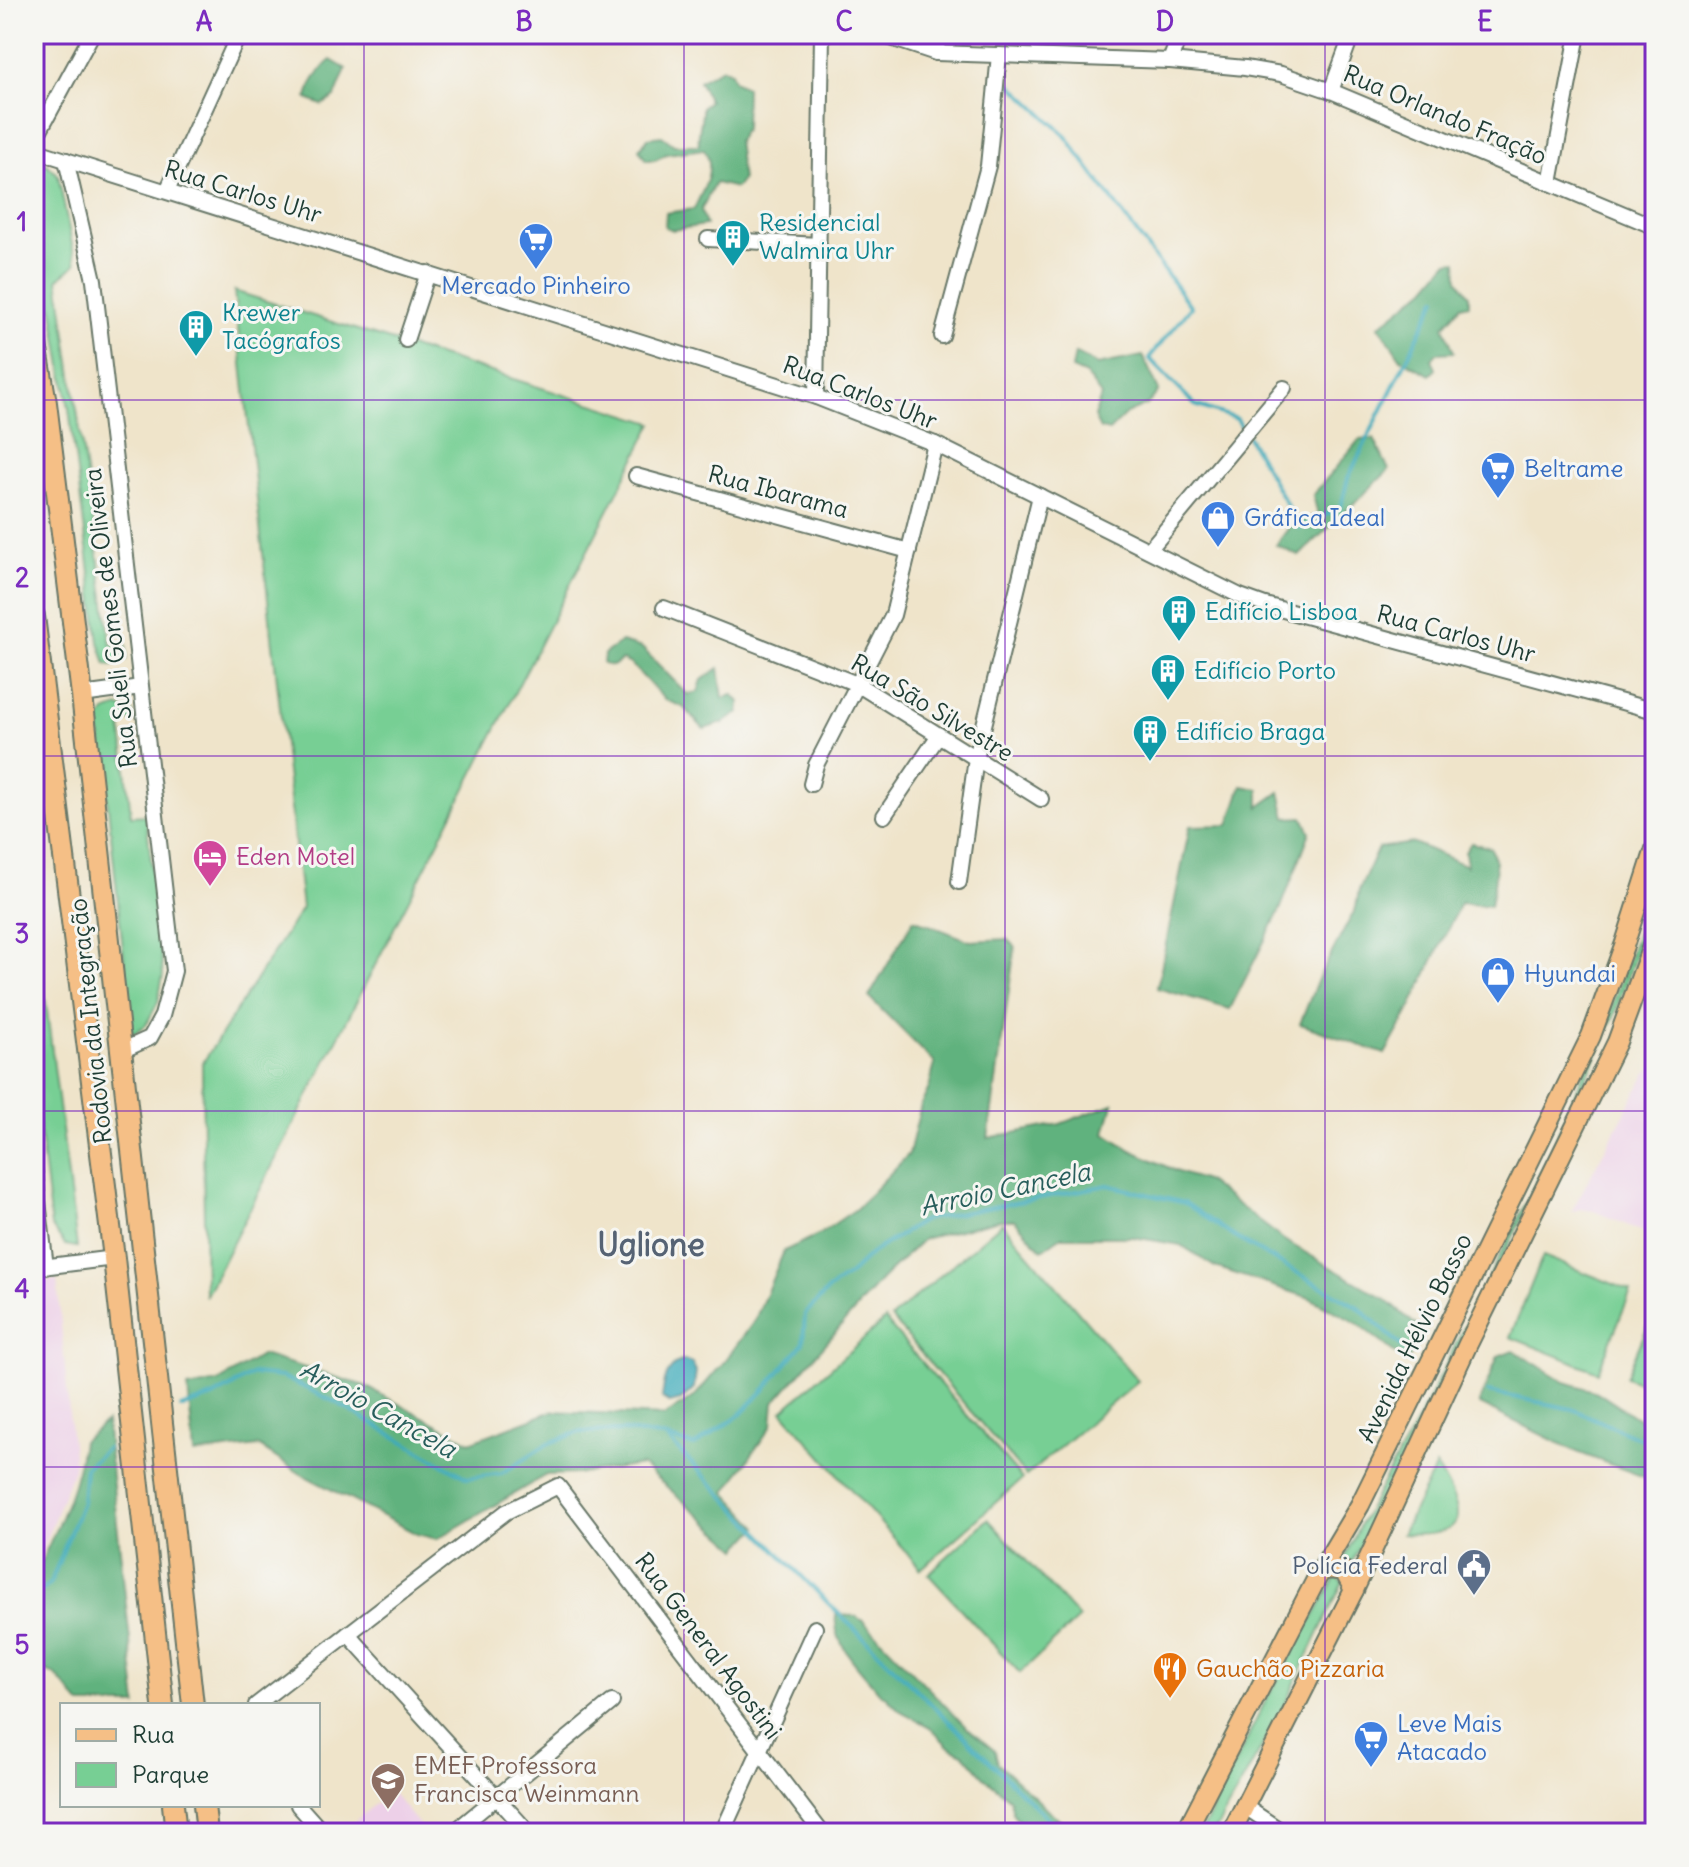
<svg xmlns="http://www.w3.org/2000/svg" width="1689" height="1867" viewBox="0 0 1689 1867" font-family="Delius,sans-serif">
<rect width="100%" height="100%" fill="#f6f6f2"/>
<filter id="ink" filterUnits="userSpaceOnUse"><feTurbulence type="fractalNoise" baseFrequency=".0125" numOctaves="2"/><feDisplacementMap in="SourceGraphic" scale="16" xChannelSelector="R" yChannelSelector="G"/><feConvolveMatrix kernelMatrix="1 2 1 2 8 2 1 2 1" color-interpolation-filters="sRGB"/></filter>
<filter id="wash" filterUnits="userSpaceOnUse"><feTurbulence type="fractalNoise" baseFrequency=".006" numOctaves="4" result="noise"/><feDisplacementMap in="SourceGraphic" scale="32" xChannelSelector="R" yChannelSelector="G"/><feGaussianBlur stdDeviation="1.8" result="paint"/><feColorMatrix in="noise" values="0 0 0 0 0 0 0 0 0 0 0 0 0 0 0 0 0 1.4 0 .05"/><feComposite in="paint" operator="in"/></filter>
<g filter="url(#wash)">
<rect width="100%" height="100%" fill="#efe4ca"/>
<g fill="#edd0e8">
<path d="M 1652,1068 L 1655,1068 L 1655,1237 L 1594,1211 L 1580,1209 L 1571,1212 L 1646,1074 Z"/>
<path d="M 57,1280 L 74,1467 L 34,1571 L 34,1282 Z"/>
<path d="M 391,1791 L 426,1833 L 341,1833 L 343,1831 Z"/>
</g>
<g fill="#77cf94" stroke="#4b8664" stroke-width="2">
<path d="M 34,162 L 47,164 L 58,175 L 76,264 L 58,279 L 111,645 L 126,645 L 127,659 L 115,665 L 106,664 L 99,642 L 69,409 L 34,196 Z"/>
<path d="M 234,291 L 653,423 L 205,1297 L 202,1064 L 302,908 Z"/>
<path d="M 119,707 L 132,711 L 136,720 L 121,722 L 131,816 L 146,815 L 163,975 L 158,1002 L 146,1025 L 132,1035 L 99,721 L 105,712 Z"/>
<path d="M 1655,882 L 1655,900 L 1614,1016 L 1546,1170 L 1350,1566 L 1342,1563 L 1363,1519 L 1420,1416 L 1543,1168 L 1609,1014 Z"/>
<path d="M 34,909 L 77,1247 L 65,1245 L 51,1226 L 34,1082 Z"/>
<path d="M 1002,1223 L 1138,1381 L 1026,1476 L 891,1318 Z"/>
<path d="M 1543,1256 L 1631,1291 L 1598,1372 L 1510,1337 Z"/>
<path d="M 1655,1309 L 1655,1389 L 1626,1377 Z"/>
<path d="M 885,1320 L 1022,1479 L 921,1569 L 782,1411 Z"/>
<path d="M 1436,1466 C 1468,1515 1469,1539 1402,1534 Z"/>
<path d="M 988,1519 L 1079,1618 L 1020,1673 L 928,1574 Z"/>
<path d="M 1336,1577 L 1343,1582 L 1281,1712 L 1214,1833 L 1201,1833 L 1265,1702 Z"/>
</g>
<g fill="#61b27e" stroke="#407859" stroke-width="2">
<path d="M 331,60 L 346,69 L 335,97 L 322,105 L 307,99 C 307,89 322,66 331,60 Z"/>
<path d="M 722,68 L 731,72 L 734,81 L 746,87 L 745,128 L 737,141 L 742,180 L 736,188 L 715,183 L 701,210 L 706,225 L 673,230 L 665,227 L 666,213 L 694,209 C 703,190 717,168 704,149 L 667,154 L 655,160 L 646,160 L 639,149 L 648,138 L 662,136 L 674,145 L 699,145 C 697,131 703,121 702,107 L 709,101 L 699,81 Z"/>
<path d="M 1457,261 L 1458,279 L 1469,295 L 1469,304 L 1461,306 L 1444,326 L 1454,352 L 1437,353 L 1432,359 L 1436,369 L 1430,375 L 1401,359 L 1379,326 L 1426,288 L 1448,262 Z"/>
<path d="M 1075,353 L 1097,365 L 1143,356 L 1159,391 L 1147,405 L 1126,414 L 1109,431 L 1100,429 L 1094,417 L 1101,396 L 1086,375 L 1072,369 Z"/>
<path d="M 1374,439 L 1389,470 L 1299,556 L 1276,545 L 1293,522 L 1318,515 L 1313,495 L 1359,440 Z"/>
<path d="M 621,642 L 642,648 L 688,695 L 698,692 L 702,680 L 719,668 L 723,698 L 733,695 L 740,702 L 739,713 L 723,723 L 704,729 L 683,707 L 665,700 L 631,664 L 622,660 L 613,666 L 603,664 L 604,654 Z"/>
<path d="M 1242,786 L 1259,789 L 1259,807 L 1280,792 L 1286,818 L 1303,817 L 1310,832 L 1280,910 L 1230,1009 L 1157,988 L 1190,826 L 1229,825 Z"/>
<path d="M 1414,843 L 1467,866 L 1465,852 L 1471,843 L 1491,848 C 1500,870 1493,885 1490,906 L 1460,903 L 1410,1009 L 1385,1054 L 1300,1024 L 1319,977 L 1356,908 L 1359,890 L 1378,848 Z"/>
<path d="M 914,919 L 970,941 L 1007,939 L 1015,947 L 988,1138 L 1060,1124 L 1113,1104 L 1105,1133 L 1131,1150 L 1178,1172 L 1208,1182 L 1284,1240 L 1385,1299 L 1423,1331 L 1408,1360 L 1395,1353 L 1357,1323 L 1310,1298 L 1215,1267 L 1181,1245 L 1133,1237 L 1060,1237 L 1042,1250 L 1015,1220 L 999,1220 L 923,1239 L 881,1280 L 774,1403 L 772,1425 L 726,1492 L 758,1527 L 738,1549 L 642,1465 L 577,1474 L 546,1475 L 437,1539 L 417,1534 L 301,1474 L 258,1446 L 194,1454 L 188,1388 L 218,1382 L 262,1355 L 365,1386 L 470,1442 L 553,1411 L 664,1416 L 694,1397 L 725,1361 L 755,1320 L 784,1251 L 818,1235 L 856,1209 L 909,1154 L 921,1105 L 929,1088 L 935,1063 L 869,997 Z"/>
<path d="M 1513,1350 L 1565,1382 L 1597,1392 L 1655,1430 L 1655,1481 L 1577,1452 L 1479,1404 L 1498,1356 Z"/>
<path d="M 106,1422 L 137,1705 L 81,1705 L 56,1675 L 42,1670 L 34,1676 L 34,1568 L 41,1562 C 59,1523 78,1484 82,1441 Z"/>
<path d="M 836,1615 L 855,1616 L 863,1621 L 967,1728 L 995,1751 L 998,1763 L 1073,1833 L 1035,1833 L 1023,1825 L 1013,1814 L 1010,1799 L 983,1776 L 965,1755 L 949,1747 L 930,1727 L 899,1710 L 887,1697 L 879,1692 C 862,1670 832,1645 836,1615 Z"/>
</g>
<path fill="#3caaba" stroke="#2e7477" stroke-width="2" d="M 684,1360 L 692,1363 L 696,1371 L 694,1388 L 681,1400 L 670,1403 L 662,1398 C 664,1381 666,1366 684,1360 Z"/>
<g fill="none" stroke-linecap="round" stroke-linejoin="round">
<g stroke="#3caaba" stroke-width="4">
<path d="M 959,34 L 976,50"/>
<path d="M 1002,76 L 1064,134 L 1191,307 L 1149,358 L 1195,405 L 1237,419 L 1243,429"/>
<path d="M 1248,437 L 1300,528 L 1341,507 L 1348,478 L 1437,298"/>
<path d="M 1488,1392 L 1572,1409 L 1655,1445"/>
<path d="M 181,1408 L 213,1397 L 253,1374 L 282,1377 L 335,1402 L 467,1478 L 502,1473 L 549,1443 L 580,1432 L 626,1431 L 665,1437 L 694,1446 L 741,1414 L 766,1388 L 803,1343 L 805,1314 L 828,1290 L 850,1274 L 873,1252 L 924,1220 L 1108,1185 L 1185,1203 L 1236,1238 L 1358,1307 L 1406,1350"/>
<path d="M 668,1439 L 828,1603 L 1063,1833"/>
<path d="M 34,1597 L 51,1582 L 82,1502 L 85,1468 L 107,1448"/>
</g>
</g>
</g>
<g filter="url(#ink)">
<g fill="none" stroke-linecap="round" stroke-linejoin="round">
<g stroke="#687768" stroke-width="18">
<g id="minor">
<path d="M 879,34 L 936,53 L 1170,61 L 1245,68 L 1281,74 L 1331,91 L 1655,227"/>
<path d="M 936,53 L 940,34"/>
<path d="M 1170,61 L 1180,34"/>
<path d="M 1331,91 L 1352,34"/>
<path d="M 34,141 L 92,34"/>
<path d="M 34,150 L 816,397 L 935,444 L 1240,596 L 1265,605 L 1655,711"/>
<path d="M 66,160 L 94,280 L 174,971 L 162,1016 L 150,1038 L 121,1051"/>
<path d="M 1550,183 L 1578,34"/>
<path d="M 167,191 L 239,34"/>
<path d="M 708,239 L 819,245"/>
<path d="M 942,336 L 988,166 L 999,55"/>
<path d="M 406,340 L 428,273"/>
<path d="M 816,397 L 822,34"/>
<path d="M 636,476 L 909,551"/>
<path d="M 1149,550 L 1284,388"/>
<path d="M 664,608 L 857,684 L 1041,799"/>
<path d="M 82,695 L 141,687"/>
<path d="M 811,784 L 816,765 L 893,615 L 935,444"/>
<path d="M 884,816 L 939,735"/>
<path d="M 959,882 L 976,758 L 1040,496"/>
<path d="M 34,1168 L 46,1267"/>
<path d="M 34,1268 L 114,1258"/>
<path d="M 348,1634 L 529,1833"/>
<path d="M 256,1705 L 506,1512 L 558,1486 L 822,1833"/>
<path d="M 298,1805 L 323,1833"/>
<path d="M 1244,1806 L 1284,1833"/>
<path d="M 453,1833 L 612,1702"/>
<path d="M 722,1833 L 815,1628"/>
</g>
</g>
<g stroke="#687768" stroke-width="22">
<g id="major">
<path d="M 1320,1572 L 1330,1569 L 1344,1571 L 1354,1590"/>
<path d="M 1185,1833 L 1320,1572 L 1360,1505 L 1591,1036 L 1625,943 L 1655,849"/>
<path d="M 1231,1833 L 1354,1590 L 1467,1346 L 1617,1042 L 1655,938"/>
</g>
</g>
<g stroke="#687768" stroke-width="24">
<g id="highway">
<path d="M 34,332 L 46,403 L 82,695 L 193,1705"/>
<path d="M 34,616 L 114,1258 L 163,1705"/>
<path d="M 173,1805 L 176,1833"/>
<path d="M 204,1805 L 207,1833"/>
</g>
</g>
<use href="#minor" stroke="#fff" stroke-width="14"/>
<use href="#major" stroke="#f5bf86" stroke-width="18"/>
<use href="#highway" stroke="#f5bf86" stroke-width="20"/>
</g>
</g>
<path fill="none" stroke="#7b2cbf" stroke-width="2" stroke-opacity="0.55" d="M 364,34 L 364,1833M 684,34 L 684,1833M 1005,34 L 1005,1833M 1325,34 L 1325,1833M 34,400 L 1655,400M 34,756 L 1655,756M 34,1111 L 1655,1111M 34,1467 L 1655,1467"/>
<defs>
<g id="building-pin" transform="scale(1.8)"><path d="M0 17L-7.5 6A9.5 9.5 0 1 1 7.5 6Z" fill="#0f9aa8" stroke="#f6f6f2"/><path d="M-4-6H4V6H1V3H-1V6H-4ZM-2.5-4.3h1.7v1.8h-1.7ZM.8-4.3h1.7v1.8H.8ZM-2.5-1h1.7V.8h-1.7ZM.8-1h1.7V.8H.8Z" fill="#fff"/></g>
<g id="supermarket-pin" transform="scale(1.8)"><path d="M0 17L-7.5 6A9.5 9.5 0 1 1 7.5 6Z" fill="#3f7fe0" stroke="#f6f6f2"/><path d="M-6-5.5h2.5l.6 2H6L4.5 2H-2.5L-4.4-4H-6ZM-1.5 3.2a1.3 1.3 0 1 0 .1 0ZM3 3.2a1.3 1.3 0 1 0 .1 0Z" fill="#fff"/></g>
<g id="shop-pin" transform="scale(1.8)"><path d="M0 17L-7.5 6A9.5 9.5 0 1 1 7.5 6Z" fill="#3f7fe0" stroke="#f6f6f2"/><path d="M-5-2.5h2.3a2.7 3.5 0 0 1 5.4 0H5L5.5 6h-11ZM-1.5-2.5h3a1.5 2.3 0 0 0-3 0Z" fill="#fff"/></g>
<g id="hotel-pin" transform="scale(1.8)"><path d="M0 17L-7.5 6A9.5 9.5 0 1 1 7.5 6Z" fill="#d1479c" stroke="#f6f6f2"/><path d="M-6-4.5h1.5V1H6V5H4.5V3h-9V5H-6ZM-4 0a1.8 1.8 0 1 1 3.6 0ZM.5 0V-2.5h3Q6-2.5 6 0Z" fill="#fff"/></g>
<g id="civic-pin" transform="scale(1.8)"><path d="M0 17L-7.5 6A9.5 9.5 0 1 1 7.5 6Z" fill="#5c6f8a" stroke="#f6f6f2"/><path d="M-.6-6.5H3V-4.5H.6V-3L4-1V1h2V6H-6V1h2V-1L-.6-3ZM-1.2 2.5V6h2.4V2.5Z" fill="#fff"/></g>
<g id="restaurant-pin" transform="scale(1.8)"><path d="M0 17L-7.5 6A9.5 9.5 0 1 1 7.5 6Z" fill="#e8710a" stroke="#f6f6f2"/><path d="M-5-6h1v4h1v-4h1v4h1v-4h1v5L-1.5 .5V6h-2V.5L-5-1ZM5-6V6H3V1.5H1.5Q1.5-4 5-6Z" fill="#fff"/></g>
<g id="school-pin" transform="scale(1.8)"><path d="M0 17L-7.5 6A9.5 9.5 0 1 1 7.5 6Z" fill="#8d6e63" stroke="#f6f6f2"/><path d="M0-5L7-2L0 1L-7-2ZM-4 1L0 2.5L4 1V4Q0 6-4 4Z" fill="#fff"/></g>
</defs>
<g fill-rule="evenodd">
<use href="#building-pin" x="733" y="237"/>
<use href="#supermarket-pin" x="536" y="240"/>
<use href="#building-pin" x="196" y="327"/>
<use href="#supermarket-pin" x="1498" y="469"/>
<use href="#shop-pin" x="1218" y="518"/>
<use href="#building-pin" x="1179" y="612"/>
<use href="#building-pin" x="1168" y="671"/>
<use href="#building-pin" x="1150" y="732"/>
<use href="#hotel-pin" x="210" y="857"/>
<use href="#shop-pin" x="1498" y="974"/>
<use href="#civic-pin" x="1474" y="1566"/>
<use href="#restaurant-pin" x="1170" y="1669"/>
<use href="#supermarket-pin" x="1371" y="1738"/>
<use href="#school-pin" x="388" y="1780"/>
</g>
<g text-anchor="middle" stroke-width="6" stroke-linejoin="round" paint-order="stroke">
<g font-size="24" fill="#1f3d34" stroke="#f6f6f2">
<text transform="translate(1445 115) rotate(23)" y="8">Rua Orlando Fração</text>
<text transform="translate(243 192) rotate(17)" y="8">Rua Carlos Uhr</text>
<text transform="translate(860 393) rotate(21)" y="8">Rua Carlos Uhr</text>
<text transform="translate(778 492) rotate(15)" y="8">Rua Ibarama</text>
<text transform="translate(111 618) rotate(-97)" y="8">Rua Sueli Gomes de Oliveira</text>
<text transform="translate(1456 634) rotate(15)" y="8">Rua Carlos Uhr</text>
<text transform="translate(932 708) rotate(31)" y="8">Rua São Silvestre</text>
<text transform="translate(91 1021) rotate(-96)" y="8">Rodovia da Integração</text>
<text transform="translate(1415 1338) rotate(-64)" y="8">Avenida Hélvio Basso</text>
<text transform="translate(708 1646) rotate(53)" y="8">Rua General Agostini</text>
</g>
<g font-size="24" fill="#0d838f" stroke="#f6f6f2" text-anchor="start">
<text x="759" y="231">Residencial<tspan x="759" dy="28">Walmira Uhr</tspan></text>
<text x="222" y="321">Krewer<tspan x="222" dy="28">Tacógrafos</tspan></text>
<text x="1205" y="620">Edifício Lisboa</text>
<text x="1194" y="679">Edifício Porto</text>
<text x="1176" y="740">Edifício Braga</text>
</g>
<g font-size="24" fill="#366cbe" stroke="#f6f6f2" text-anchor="start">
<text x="536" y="294" text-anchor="middle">Mercado Pinheiro</text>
<text x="1524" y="477">Beltrame</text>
<text x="1244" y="526">Gráfica Ideal</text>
<text x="1524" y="982">Hyundai</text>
<text x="1397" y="1732">Leve Mais<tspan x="1397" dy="28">Atacado</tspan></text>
</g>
<g font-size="24" fill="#b23c85" stroke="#f6f6f2" text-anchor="start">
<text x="236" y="865">Eden Motel</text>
</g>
<g font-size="24" fill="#4e5e75" stroke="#f6f6f2" text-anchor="end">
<text x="1448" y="1574">Polícia Federal</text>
</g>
<g font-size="24" fill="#c56008" stroke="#f6f6f2" text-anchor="start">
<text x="1196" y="1677">Gauchão Pizzaria</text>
</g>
<g font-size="24" fill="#785e54" stroke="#f6f6f2" text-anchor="start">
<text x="414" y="1774">EMEF Professora<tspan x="414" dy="28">Francisca Weinmann</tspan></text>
</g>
<g font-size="26" font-style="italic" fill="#285e5c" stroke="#f6f6f2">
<text transform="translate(1005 1189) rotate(-12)" y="9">Arroio Cancela</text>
<text transform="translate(378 1409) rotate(29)" y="9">Arroio Cancela</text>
</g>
<g font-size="32" font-weight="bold" fill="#566374" stroke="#f6f6f2">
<text x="651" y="1256">Uglione</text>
</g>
</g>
<rect width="1689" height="1867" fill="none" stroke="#f6f6f2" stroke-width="88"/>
<rect x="60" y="1703" width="260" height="104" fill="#f6f6f2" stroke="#a0aca6" stroke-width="2"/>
<rect x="76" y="1729" width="40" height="12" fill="#f5bf86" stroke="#a0aca6" stroke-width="2"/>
<text x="132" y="1743" font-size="24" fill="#1f3d34">Rua</text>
<rect x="76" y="1763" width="40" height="24" fill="#77cf94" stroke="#a0aca6" stroke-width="2"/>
<text x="132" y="1783" font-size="24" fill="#1f3d34">Parque</text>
<rect x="44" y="44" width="1601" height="1779" fill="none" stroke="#7b2cbf" stroke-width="3"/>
<g font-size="26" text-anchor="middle" font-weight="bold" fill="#7b2cbf">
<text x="204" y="31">A</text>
<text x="524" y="31">B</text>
<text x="844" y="31">C</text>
<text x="1165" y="31">D</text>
<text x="1485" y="31">E</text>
<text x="22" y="231">1</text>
<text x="22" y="587">2</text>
<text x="22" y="943">3</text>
<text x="22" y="1298">4</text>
<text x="22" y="1654">5</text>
</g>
</svg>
